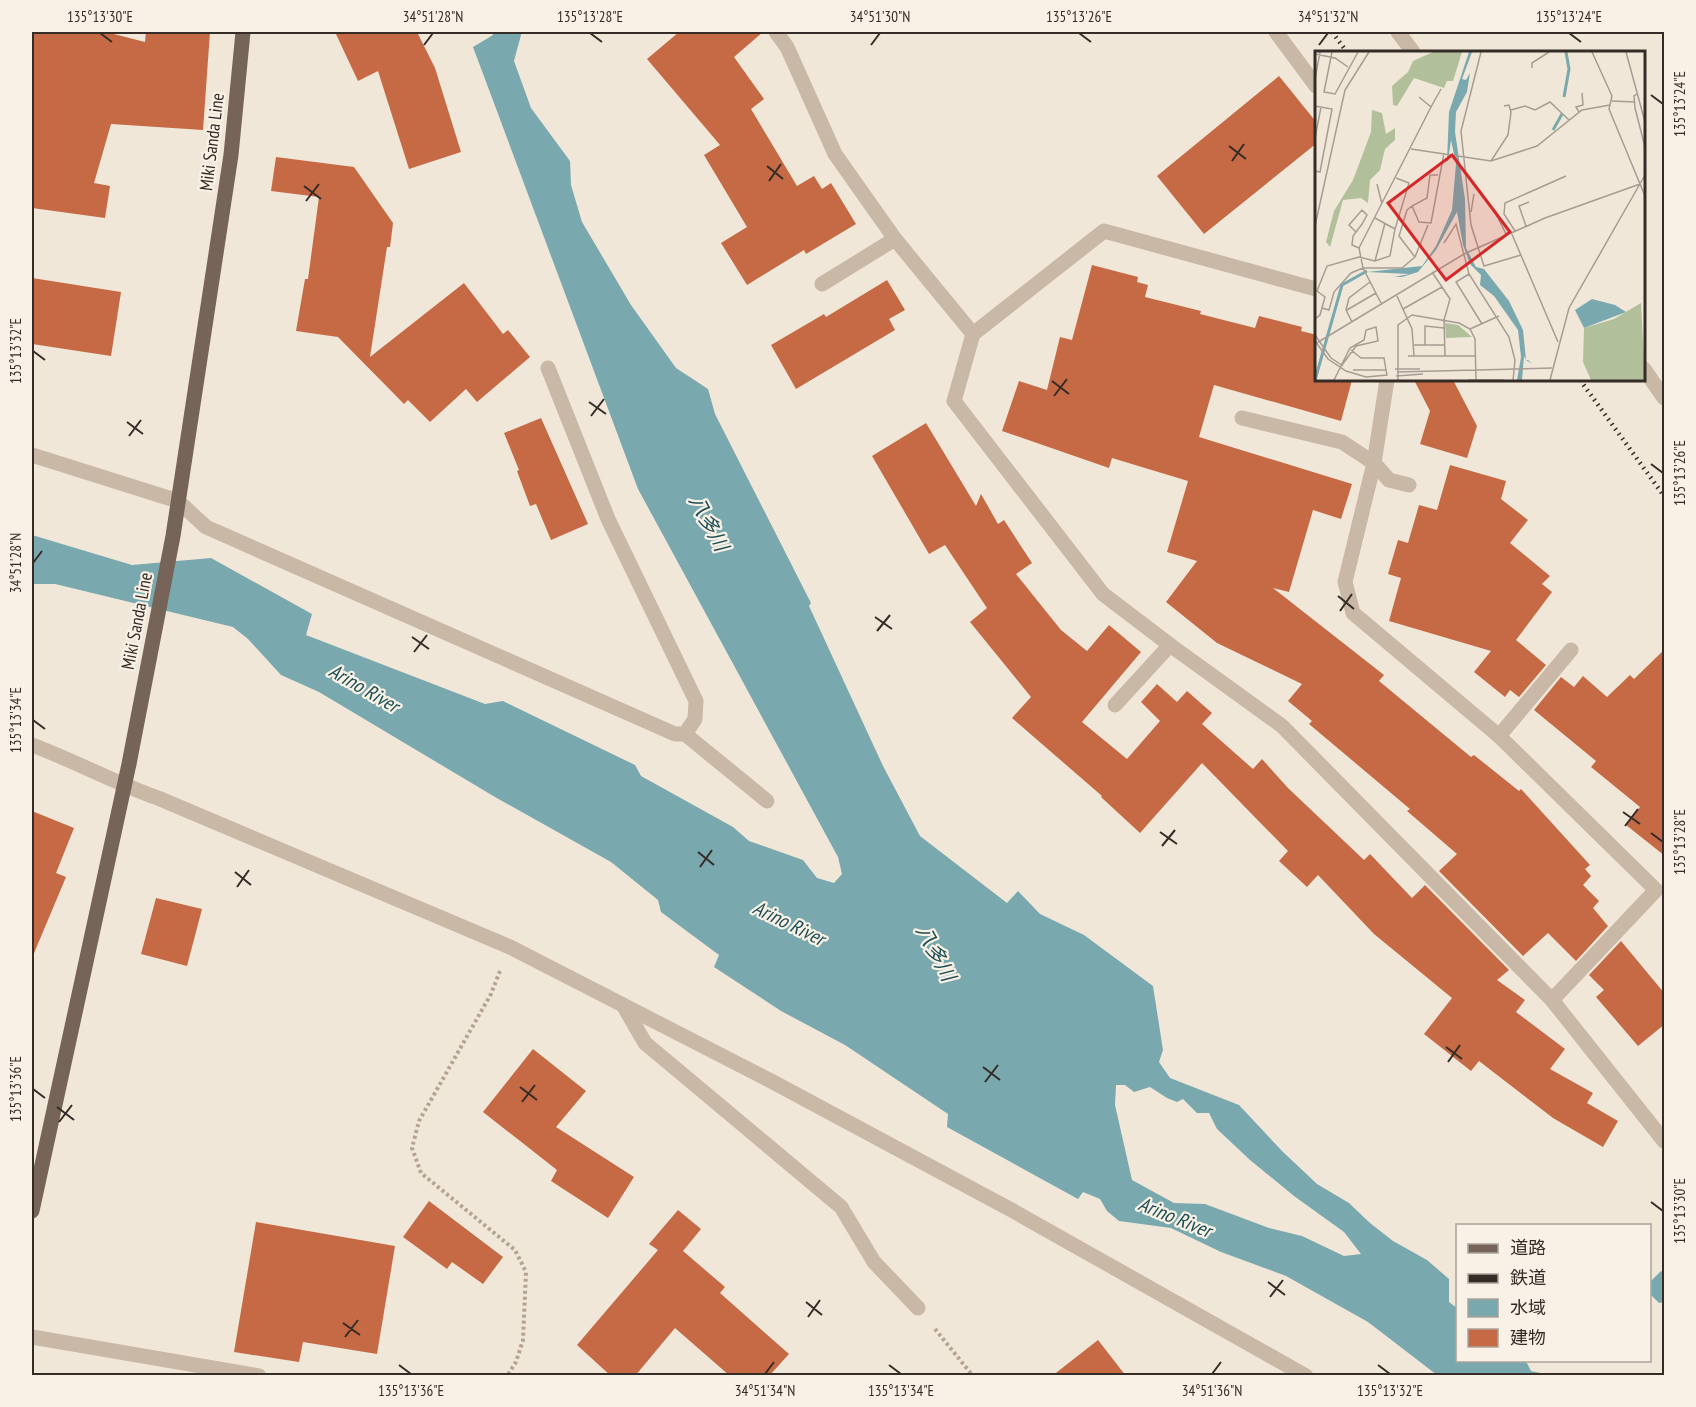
<svg xmlns="http://www.w3.org/2000/svg" width="1696" height="1407" viewBox="0 0 1696 1407" font-family="'PT Sans Narrow','Noto Sans JP',sans-serif">
<rect width="100%" height="100%" fill="#f1e7d9"/>
<g fill="#79a9ae" fill-rule="evenodd">
<path d="M 492,32 L 520,32 L 521,35 L 514,61 L 531,108 L 570,161 L 571,185 L 582,222 L 631,305 L 676,368 L 708,389 L 715,414 L 811,603 L 809,606 L 883,766 L 920,836 L 1007,903 L 1018,891 L 1040,914 L 1084,935 L 1153,986 L 1163,1050 L 1159,1062 L 1170,1078 L 1239,1105 L 1282,1151 L 1317,1184 L 1349,1203 L 1370,1223 L 1393,1241 L 1427,1260 L 1449,1279 L 1449,1302 L 1457,1308 L 1458,1360 L 1523,1361 L 1527,1363 L 1531,1371 L 1550,1375 L 1437,1375 L 1368,1322 L 1286,1276 L 1221,1252 L 1171,1228 L 1119,1221 L 1107,1211 L 1100,1199 L 1083,1192 L 1078,1199 L 947,1127 L 948,1114 L 845,1045 L 781,1011 L 714,967 L 719,955 L 661,912 L 658,900 L 611,862 L 495,797 L 319,692 L 281,675 L 248,639 L 233,627 L 55,584 L 32,584 L 32,535 L 132,565 L 211,558 L 312,614 L 306,635 L 485,704 L 503,701 L 635,765 L 641,776 L 733,827 L 749,841 L 803,860 L 817,878 L 834,883 L 842,874 L 838,857 L 638,489 L 473,47 L 493,35 ZM 1116,1085 L 1125,1085 L 1134,1092 L 1150,1087 L 1167,1098 L 1177,1102 L 1183,1099 L 1197,1113 L 1209,1113 L 1217,1129 L 1250,1160 L 1294,1196 L 1344,1232 L 1361,1254 L 1344,1256 L 1302,1236 L 1269,1228 L 1205,1204 L 1174,1203 L 1132,1180 L 1115,1105 Z"/>
<path d="M 1661,1271 L 1664,1273 L 1664,1302 L 1659,1303 L 1650,1294 L 1650,1282 Z"/>
</g>
<g fill="#c56a44">
<path d="M 32,32 L 106,32 L 145,42 L 146,32 L 210,32 L 203,130 L 111,124 L 94,183 L 110,186 L 105,218 L 32,208 Z"/>
<path d="M 335,32 L 417,32 L 435,68 L 461,152 L 409,169 L 378,71 L 358,81 Z"/>
<path d="M 679,32 L 763,32 L 734,57 L 764,99 L 751,109 L 797,186 L 814,176 L 822,189 L 831,183 L 856,224 L 806,254 L 804,250 L 747,285 L 721,243 L 747,227 L 704,155 L 720,145 L 647,59 Z"/>
<path d="M 1279,76 L 1317,123 L 1317,143 L 1204,234 L 1157,176 Z"/>
<path d="M 276,157 L 354,167 L 393,223 L 390,247 L 387,247 L 370,357 L 464,283 L 503,334 L 508,330 L 530,357 L 477,402 L 466,389 L 430,422 L 408,400 L 404,404 L 338,337 L 296,331 L 305,279 L 308,279 L 319,197 L 271,191 Z"/>
<path d="M 1092,265 L 1138,277 L 1137,282 L 1148,285 L 1145,297 L 1201,311 L 1200,314 L 1255,328 L 1259,316 L 1302,327 L 1301,331 L 1317,335 L 1317,380 L 1352,380 L 1341,421 L 1214,385 L 1199,437 L 1352,484 L 1341,519 L 1313,510 L 1289,592 L 1273,588 L 1384,675 L 1379,681 L 1471,757 L 1474,755 L 1519,791 L 1521,789 L 1590,865 L 1585,869 L 1591,876 L 1583,885 L 1599,901 L 1593,908 L 1608,926 L 1576,961 L 1548,933 L 1523,956 L 1439,871 L 1457,854 L 1407,811 L 1410,809 L 1309,724 L 1312,721 L 1288,701 L 1302,684 L 1217,643 L 1166,602 L 1197,561 L 1167,552 L 1188,481 L 1112,458 L 1109,468 L 1002,431 L 1019,381 L 1047,390 L 1060,337 L 1072,340 Z"/>
<path d="M 32,278 L 121,292 L 111,356 L 32,344 Z"/>
<path d="M 887,280 L 905,310 L 889,319 L 895,330 L 796,389 L 771,345 L 824,314 L 826,317 Z"/>
<path d="M 1414,380 L 1453,380 L 1477,426 L 1467,458 L 1420,444 L 1430,411 Z"/>
<path d="M 541,418 L 588,524 L 551,540 L 536,504 L 530,506 L 517,471 L 519,470 L 504,433 Z"/>
<path d="M 926,423 L 976,506 L 981,494 L 998,524 L 1004,520 L 1032,563 L 1016,574 L 1061,630 L 1087,651 L 1109,625 L 1141,652 L 1082,722 L 1127,759 L 1160,721 L 1141,702 L 1157,684 L 1177,702 L 1187,691 L 1212,713 L 1202,724 L 1253,769 L 1262,759 L 1288,788 L 1364,860 L 1370,854 L 1412,898 L 1425,885 L 1509,970 L 1497,980 L 1525,1000 L 1516,1012 L 1565,1049 L 1550,1069 L 1593,1093 L 1587,1103 L 1618,1121 L 1603,1147 L 1553,1118 L 1479,1061 L 1471,1071 L 1424,1034 L 1452,998 L 1374,934 L 1318,875 L 1307,887 L 1279,861 L 1288,851 L 1202,763 L 1140,833 L 1101,797 L 1102,796 L 1012,718 L 1031,697 L 970,622 L 987,608 L 945,545 L 929,554 L 872,456 Z"/>
<path d="M 1450,465 L 1506,481 L 1501,499 L 1528,520 L 1510,543 L 1550,576 L 1542,584 L 1552,592 L 1516,640 L 1546,665 L 1519,697 L 1510,690 L 1505,697 L 1474,672 L 1491,651 L 1389,621 L 1401,578 L 1388,574 L 1398,540 L 1408,543 L 1419,505 L 1437,510 Z"/>
<path d="M 1665,649 L 1665,856 L 1626,825 L 1640,807 L 1591,767 L 1596,761 L 1534,710 L 1561,677 L 1574,687 L 1583,676 L 1607,697 L 1630,675 L 1634,679 Z"/>
<path d="M 32,811 L 74,828 L 56,873 L 66,877 L 32,958 Z"/>
<path d="M 156,898 L 202,909 L 187,966 L 141,954 Z"/>
<path d="M 1621,941 L 1665,994 L 1665,1024 L 1638,1046 L 1596,997 L 1604,990 L 1589,975 Z"/>
<path d="M 533,1049 L 586,1091 L 556,1127 L 634,1177 L 608,1218 L 551,1181 L 557,1170 L 483,1112 Z"/>
<path d="M 429,1201 L 503,1257 L 483,1284 L 452,1262 L 447,1269 L 403,1237 Z"/>
<path d="M 678,1210 L 701,1229 L 683,1251 L 725,1287 L 720,1293 L 789,1354 L 769,1376 L 730,1376 L 675,1328 L 635,1376 L 611,1376 L 577,1345 L 658,1250 L 649,1244 Z"/>
<path d="M 256,1222 L 395,1246 L 377,1354 L 303,1342 L 299,1362 L 234,1352 Z"/>
<path d="M 1098,1340 L 1126,1376 L 1052,1376 Z"/>
</g>
<g fill="none" stroke-linecap="round" stroke-linejoin="round">
<g stroke="#b5a290" stroke-width="4" stroke-dasharray="3 3" stroke-linecap="butt">
<path d="M 500,971 L 491,994 L 419,1121 L 412,1148 L 421,1173 L 515,1250 L 526,1272 L 523,1340 L 516,1362 L 507,1376"/>
<path d="M 935,1329 L 973,1376"/>
</g>
<g stroke="#c9b8a6" stroke-width="15">
<path d="M 776,32 L 787,47 L 835,154 L 895,239 L 973,334"/>
<path d="M 1276,32 L 1316,86"/>
<path d="M 1398,32 L 1413,52"/>
<path d="M 822,284 L 895,239"/>
<path d="M 1316,289 L 1104,231 L 973,334 L 954,401 L 1103,594 L 1170,645 L 1282,726 L 1552,1000 L 1664,1141"/>
<path d="M 1644,369 L 1664,398"/>
<path d="M 1387,380 L 1374,463 L 1345,582 L 1353,613 L 1499,736 L 1656,890 L 1552,1000"/>
<path d="M 1242,418 L 1342,442 L 1374,463 L 1389,480 L 1409,485"/>
<path d="M 32,455 L 178,501 L 206,527 L 675,734 L 685,734 L 695,719 L 696,701 L 608,519 L 548,368"/>
<path d="M 1115,705 L 1170,645"/>
<path d="M 685,734 L 767,801"/>
<path d="M 1499,736 L 1571,650"/>
<path d="M 32,745 C 75,761 115,783 158,798 L 510,947 L 773,1082 L 1015,1212 L 1306,1376"/>
<path d="M 623,1005 L 645,1043 L 841,1207 L 874,1262 L 918,1308"/>
<path d="M 32,1337 L 259,1376"/>
</g>
<path stroke="#776458" stroke-width="15" d="M 32,1211 L 129,764 L 173,536 L 231,155 L 243,32"/>
<g stroke="#352c27" stroke-width="4.5" stroke-dasharray="1.5 4.5" stroke-linecap="butt">
<path d="M 1332,32 L 1347,52"/>
<path d="M 1580,380 L 1664,496"/>
</g>
</g>
<path fill="none" stroke="#352c27" stroke-width="2" d="M 100,33 L 112,42M 590,33 L 602,42M 1079,33 L 1091,42M 1569,33 L 1581,42M 424,45 L 433,33M 871,45 L 880,33M 1319,45 L 1328,33M 1651,95 L 1663,104M 1229,146 L 1246,159M 1232,161 L 1244,144M 767,166 L 783,179M 769,181 L 781,164M 304,186 L 321,199M 306,201 L 319,184M 33,351 L 45,360M 1052,381 L 1069,394M 1054,396 L 1067,379M 589,402 L 606,414M 591,416 L 604,399M 127,422 L 143,434M 129,436 L 141,420M 1651,464 L 1663,473M 33,563 L 42,551M 1338,596 L 1354,609M 1340,611 L 1352,594M 875,617 L 892,629M 877,631 L 890,615M 412,637 L 429,649M 414,652 L 427,635M 33,720 L 45,729M 1623,812 L 1640,824M 1625,826 L 1638,809M 1160,832 L 1177,844M 1651,833 L 1663,842M 1162,846 L 1175,830M 698,852 L 714,865M 700,867 L 712,850M 235,872 L 251,885M 237,887 L 249,870M 1446,1047 L 1462,1059M 1448,1062 L 1460,1045M 983,1067 L 1000,1080M 985,1082 L 998,1065M 520,1087 L 537,1100M 33,1089 L 45,1098M 522,1102 L 535,1085M 57,1107 L 74,1120M 59,1122 L 72,1105M 1651,1202 L 1663,1211M 1268,1282 L 1285,1295M 1270,1297 L 1283,1280M 806,1302 L 822,1315M 808,1317 L 820,1300M 343,1323 L 360,1335M 345,1337 L 358,1320M 399,1365 L 411,1374M 889,1365 L 901,1374M 1378,1365 L 1390,1374M 765,1374 L 774,1362M 1212,1374 L 1221,1362"/>
<g text-anchor="middle" stroke-width="4.5" stroke-linejoin="round" paint-order="stroke">
<g font-size="18" fill="#352c27" stroke="#f9f1e6">
<text transform="translate(212 142) rotate(-83)" y="6">Miki Sanda Line</text>
<text transform="translate(137 621) rotate(-79)" y="6">Miki Sanda Line</text>
</g>
<g font-size="20" font-style="italic" fill="#1d4f56" stroke="#f9f1e6">
<text transform="translate(709 523) rotate(62)" y="7">八多川</text>
<text transform="translate(364 688) rotate(30)" y="7">Arino River</text>
<text transform="translate(789 923) rotate(26)" y="7">Arino River</text>
<text transform="translate(936 953) rotate(62)" y="7">八多川</text>
<text transform="translate(1175 1217) rotate(22)" y="7">Arino River</text>
</g>
</g>
<g transform="translate(1315 51)">
<rect width="330" height="330" fill="#f1e7d9"/>
<path d="M 118,1 L 147,1 L 138,30 L 132,30 L 129,37 L 99,27 L 82,55 L 78,54 L 77,35 L 93,21 L 98,10 ZM 57,59 L 67,62 L 71,83 L 80,77 L 80,89 L 70,98 L 65,119 L 55,129 L 53,152 L 46,147 L 28,149 L 15,196 L 11,191 L 19,160 L 38,129 L 56,81 ZM 326,252 L 330,329 L 276,329 L 268,311 L 269,277 L 299,268 ZM 130,272 L 143,274 L 157,286 L 131,287 Z" fill="#b1c09a"/>
<path d="M 154,1 L 157,1 L 147,28 L 151,29 L 155,22 L 152,41 L 141,61 L 140,81 L 150,148 L 151,197 L 161,216 L 169,218 L 194,250 L 208,279 L 211,309 L 213,309 L 217,313 L 211,309 L 209,305 L 207,329 L 202,329 L 206,306 L 203,279 L 179,245 L 165,234 L 166,224 L 155,213 L 148,194 L 142,161 L 121,199 L 103,221 L 87,226 L 79,226 L 94,223 L 52,221 L 107,215 L 121,195 L 137,159 L 141,113 L 136,89 L 133,110 L 132,110 L 134,61 ZM 277,248 L 300,254 L 311,261 L 269,277 L 260,259 Z" fill="#79a9ae"/>
<path fill="none" stroke="#79a9ae" stroke-width="3" d="M 249,46 L 254,18 L 251,1M 238,79 L 247,63M 0,329 L 27,234 L 52,220"/>
<path fill="none" stroke="#a69c92" stroke-width="1.5" d="M 17,1 L 9,41 L 20,43 L 43,1M 166,1 L 146,80 L 156,174 L 169,215 L 206,204M 277,1 L 297,45 L 294,58 L 330,145M 311,1 L 330,71M 0,3 L 20,7 L 33,16M 217,17 L 217,12 L 234,1M 0,28 L 5,1M 322,43 L 319,45 L 320,57 L 330,96M 297,50 L 320,51M 0,55 L 17,58 L 5,121 L 0,120M 116,56 L 126,38M 196,59 L 210,55 L 220,59 L 235,51 L 254,69M 264,61 L 261,56 L 268,54 L 267,42M 0,87 L 6,56M 96,98 L 176,110 L 222,95 L 267,59 L 295,54M 176,110 L 193,84 L 196,61 L 194,54 L 189,55M 123,124 L 115,124 L 112,147 L 97,155 L 104,171 L 116,172 L 129,102M 62,133 L 67,153M 156,161 L 159,143M 182,165 L 191,183M 0,175 L 30,39 L 54,1M 211,175 L 204,155 L 214,151M 80,178 L 94,132 L 81,127M 200,180 L 189,163 L 190,152 L 251,125M 41,181 L 34,174 L 47,159 L 52,164 L 47,173 L 38,185 L 37,194 L 44,197M 196,181 L 243,291M 129,192 L 141,173 L 154,223 L 194,286 L 200,309 L 198,329M 100,206 L 113,174M 60,210 L 70,172M 117,221 L 135,248 L 129,269 L 130,305M 154,223 L 141,231 L 167,273M 82,245 L 97,278 L 99,305M 67,254 L 48,217 L 44,197 L 116,56 L 104,46M 7,257 L 14,259 L 19,241 L 36,222 L 48,217 L 87,217 L 100,206 L 84,185 L 92,159 L 97,155M 88,258 L 127,236M 32,259 L 61,242M 0,268 L 5,264 L 10,246 L 2,240 L 12,215 L 44,206 L 60,210 L 75,205 L 80,178 L 60,167M 37,271 L 31,259 L 34,247 L 55,231M 155,278 L 184,265M 0,284 L 16,307 L 28,315M 0,290 L 13,308 L 31,320 L 51,326 L 72,324 L 71,319 L 38,319M 0,293 L 149,203 L 230,167 L 325,133M 99,294 L 130,294M 110,294 L 110,275 L 129,277M 36,299 L 46,307 L 69,307 L 71,319M 93,305 L 161,305M 80,318 L 105,318M 82,321 L 237,317M 81,325 L 108,323M 19,329 L 35,297 L 49,289 L 51,279 L 61,276 L 63,290 L 41,295 L 27,314M 83,329 L 83,274 L 97,264 L 144,272 L 155,278 L 160,288 L 161,329M 153,329 L 189,329M 235,329 L 254,257 L 330,124"/>
<path fill="#d62828" fill-opacity="0.15" stroke="#d62828" stroke-width="3" d="M 137,104 L 195,181 L 131,229 L 73,152 Z"/>
<rect width="330" height="330" fill="none" stroke="#352c27" stroke-width="3"/>
</g>
<rect width="1696" height="1407" fill="none" stroke="#f9f1e6" stroke-width="66"/>
<rect x="1456" y="1224" width="195" height="138" fill="#f9f1e6" stroke="#aba29a" stroke-width="1.5"/>
<rect x="1468" y="1244" width="30" height="9" fill="#776458" stroke="#aba29a" stroke-width="1.5"/>
<text x="1510" y="1254" font-size="18" fill="#352c27">道路</text>
<rect x="1468" y="1274" width="30" height="9" fill="#352c27" stroke="#aba29a" stroke-width="1.5"/>
<text x="1510" y="1284" font-size="18" fill="#352c27">鉄道</text>
<rect x="1468" y="1299" width="30" height="18" fill="#79a9ae" stroke="#aba29a" stroke-width="1.5"/>
<text x="1510" y="1314" font-size="18" fill="#352c27">水域</text>
<rect x="1468" y="1329" width="30" height="18" fill="#c56a44" stroke="#aba29a" stroke-width="1.5"/>
<text x="1510" y="1344" font-size="18" fill="#352c27">建物</text>
<rect x="33" y="33" width="1630" height="1341" fill="none" stroke="#352c27" stroke-width="2"/>
<g font-size="15" text-anchor="middle" fill="#352c27">
<text x="100" y="22">135°13'30"E</text>
<text x="433" y="22">34°51'28"N</text>
<text x="590" y="22">135°13'28"E</text>
<text x="880" y="22">34°51'30"N</text>
<text x="1079" y="22">135°13'26"E</text>
<text x="1328" y="22">34°51'32"N</text>
<text x="1569" y="22">135°13'24"E</text>
<text transform="translate(1680 104) rotate(-90)" y="5">135°13'24"E</text>
<text transform="translate(16 351) rotate(-90)" y="5">135°13'32"E</text>
<text transform="translate(1680 473) rotate(-90)" y="5">135°13'26"E</text>
<text transform="translate(16 563) rotate(-90)" y="5">34°51'28"N</text>
<text transform="translate(16 720) rotate(-90)" y="5">135°13'34"E</text>
<text transform="translate(1680 842) rotate(-90)" y="5">135°13'28"E</text>
<text transform="translate(16 1089) rotate(-90)" y="5">135°13'36"E</text>
<text transform="translate(1680 1211) rotate(-90)" y="5">135°13'30"E</text>
<text x="411" y="1396">135°13'36"E</text>
<text x="765" y="1396">34°51'34"N</text>
<text x="901" y="1396">135°13'34"E</text>
<text x="1212" y="1396">34°51'36"N</text>
<text x="1390" y="1396">135°13'32"E</text>
</g>
</svg>
